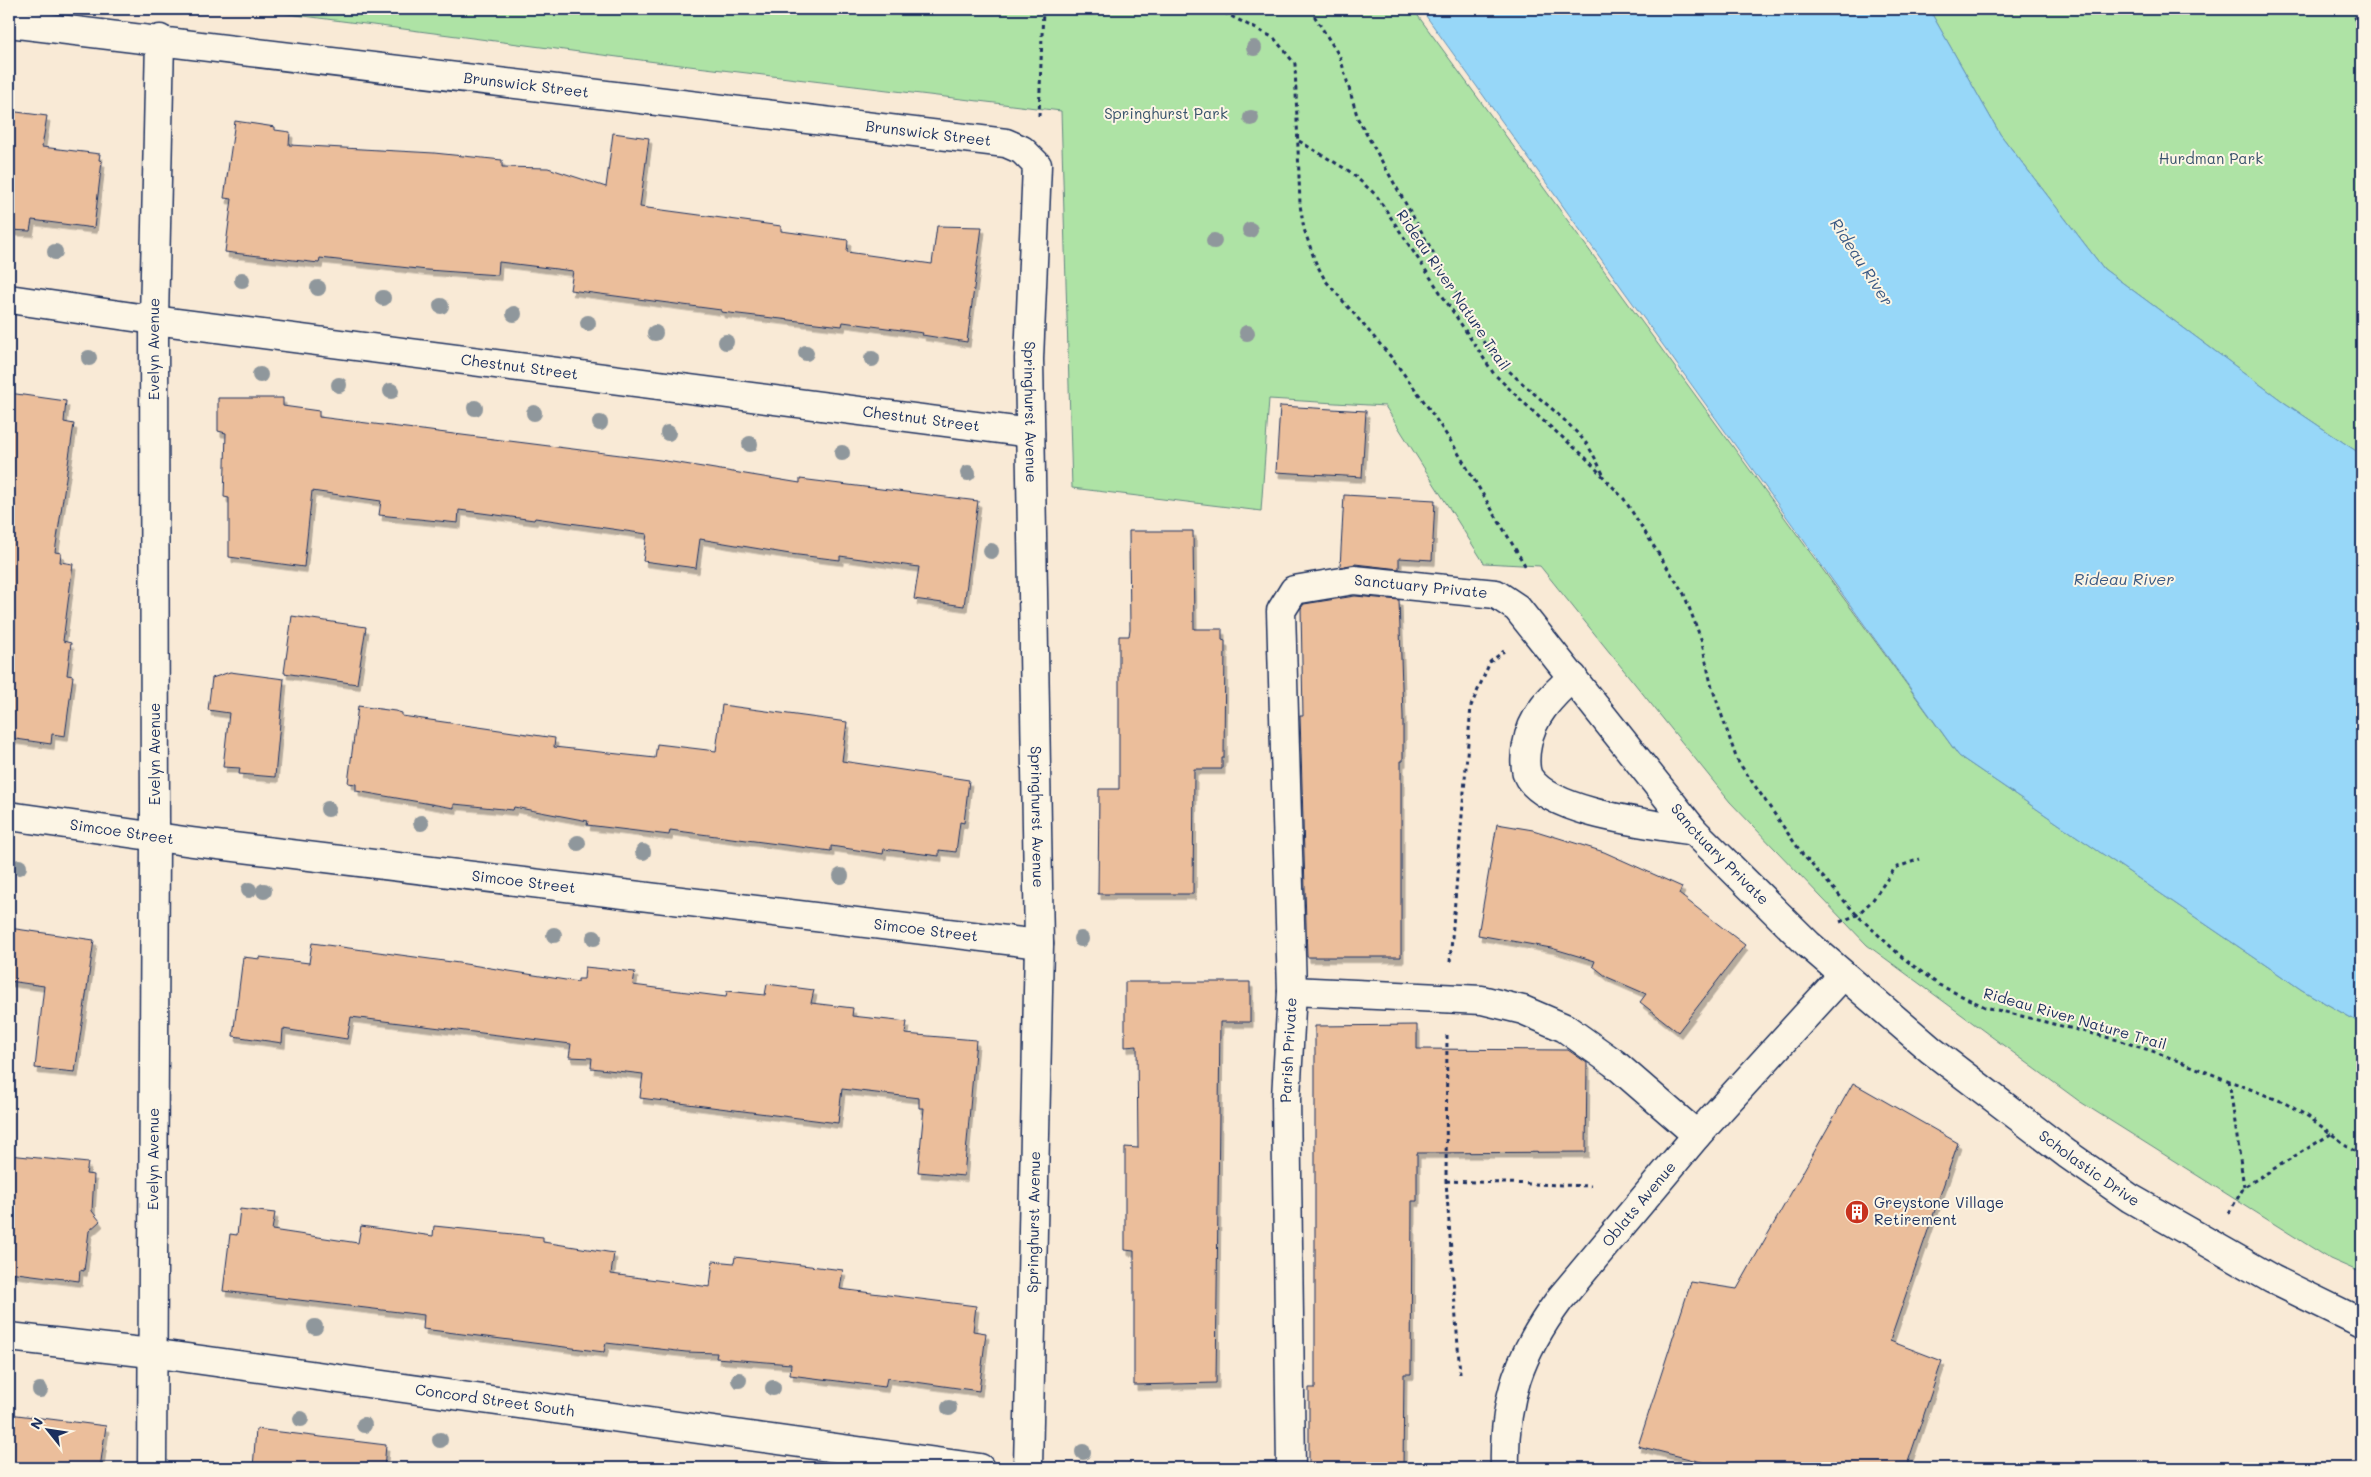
<svg xmlns="http://www.w3.org/2000/svg" width="2371" height="1477" viewBox="0 0 2371 1477" font-family="Mali,sans-serif">
<defs>
<filter id="shadow"><feDropShadow dx="3" dy="5.5" stdDeviation="0" flood-color="#0004"/></filter>
</defs>
<rect width="100%" height="100%" fill="#f9ead6"/>
<filter id="ink" filterUnits="userSpaceOnUse"><feTurbulence type="fractalNoise" baseFrequency=".02" numOctaves="2"/><feDisplacementMap in="SourceGraphic" scale="10" xChannelSelector="R" yChannelSelector="G"/><feConvolveMatrix kernelMatrix="1 2 1 2 8 2 1 2 1" color-interpolation-filters="sRGB"/></filter>
<g filter="url(#ink)">
<g fill="#aee3a5" stroke="#648982">
<path d="M 250,9 L 1413,9 L 1959,756 L 2302,990 L 2362,1024 L 2362,1273 L 2330,1259 L 2079,1101 L 1867,945 L 1730,802 L 1540,566 L 1484,563 L 1385,406 L 1269,399 L 1261,511 L 1072,488 L 1061,111 L 656,62 Z"/>
<path d="M 1929,9 L 2362,9 L 2362,455 L 2285,403 L 2104,269 L 2000,134 Z"/>
</g>
<path fill="#97d7f8" stroke="#6594ba" d="M 1421,9 L 1929,9 L 2000,134 L 2104,269 L 2285,403 L 2362,455 L 2362,1024 L 2302,990 L 1959,756 Z"/>
<g fill="#ebbe9b" stroke="#1b2f5e" filter="url(#shadow)">
<path d="M 9,111 L 47,116 L 42,147 L 100,154 L 99,160 L 102,161 L 94,228 L 32,220 L 30,231 L 9,230 Z"/>
<path d="M 235,121 L 275,127 L 275,130 L 290,132 L 289,145 L 434,153 L 502,160 L 502,167 L 548,168 L 606,187 L 613,133 L 649,138 L 640,207 L 781,226 L 781,231 L 848,240 L 847,252 L 932,264 L 937,226 L 982,227 L 967,342 L 922,335 L 923,333 L 843,322 L 842,326 L 721,312 L 721,310 L 570,290 L 573,271 L 499,262 L 498,275 L 427,270 L 320,258 L 319,263 L 225,252 L 232,199 L 224,198 Z"/>
<path d="M 9,393 L 66,401 L 64,422 L 74,424 L 55,552 L 61,553 L 60,562 L 73,564 L 63,641 L 71,643 L 67,675 L 73,676 L 65,736 L 52,734 L 51,744 L 9,738 Z"/>
<path d="M 218,398 L 283,398 L 283,406 L 319,411 L 319,417 L 660,460 L 800,483 L 800,479 L 978,501 L 964,606 L 914,599 L 919,567 L 840,556 L 840,560 L 790,554 L 700,539 L 696,568 L 643,561 L 647,534 L 535,518 L 534,520 L 459,510 L 458,523 L 379,515 L 381,501 L 312,491 L 304,567 L 229,557 L 229,498 L 224,497 L 226,433 L 218,431 Z"/>
<path d="M 1280,406 L 1366,411 L 1362,477 L 1276,472 Z"/>
<path d="M 1344,495 L 1435,500 L 1432,560 L 1399,558 L 1399,569 L 1355,564 L 1340,567 Z"/>
<path d="M 1129,531 L 1193,531 L 1194,629 L 1222,629 L 1222,640 L 1225,641 L 1224,758 L 1222,758 L 1222,769 L 1194,769 L 1193,894 L 1098,894 L 1099,789 L 1119,789 L 1119,636 L 1129,636 L 1130,629 Z"/>
<path d="M 1355,596 L 1399,600 L 1403,716 L 1403,761 L 1401,761 L 1401,957 L 1307,957 L 1300,716 L 1303,716 L 1301,608 L 1304,604 Z"/>
<path d="M 292,616 L 366,627 L 357,684 L 284,673 Z"/>
<path d="M 230,672 L 284,679 L 275,777 L 239,774 L 240,768 L 223,767 L 229,713 L 208,710 L 212,678 Z"/>
<path d="M 722,705 L 847,722 L 842,761 L 969,780 L 964,823 L 960,822 L 956,852 L 939,850 L 939,856 L 884,849 L 883,854 L 831,846 L 831,851 L 670,830 L 669,835 L 587,825 L 588,821 L 514,807 L 513,810 L 454,804 L 454,808 L 356,791 L 356,784 L 348,783 L 358,706 L 395,711 L 402,713 L 402,716 L 555,738 L 554,747 L 655,758 L 657,744 L 716,751 Z"/>
<path d="M 1497,824 L 1533,830 L 1604,852 L 1682,887 L 1679,894 L 1745,945 L 1678,1032 L 1640,1002 L 1646,994 L 1607,977 L 1593,966 L 1595,961 L 1551,948 L 1478,935 Z"/>
<path d="M 9,928 L 94,940 L 75,1072 L 35,1068 L 44,986 L 9,981 Z"/>
<path d="M 312,943 L 459,963 L 578,982 L 578,979 L 584,979 L 585,967 L 635,972 L 633,985 L 726,997 L 727,991 L 765,995 L 767,984 L 814,990 L 811,1003 L 853,1008 L 852,1016 L 907,1022 L 905,1034 L 976,1040 L 964,1176 L 918,1172 L 924,1108 L 919,1108 L 919,1098 L 842,1089 L 838,1123 L 640,1098 L 643,1074 L 591,1068 L 592,1058 L 569,1057 L 571,1044 L 351,1017 L 347,1039 L 283,1029 L 282,1043 L 233,1036 L 243,957 L 260,959 L 260,957 L 309,963 Z"/>
<path d="M 1125,982 L 1250,982 L 1250,1022 L 1220,1022 L 1216,1383 L 1134,1385 L 1134,1251 L 1125,1250 L 1125,1147 L 1138,1148 L 1137,1046 L 1125,1047 Z"/>
<path d="M 1417,1025 L 1417,1049 L 1568,1050 L 1587,1063 L 1586,1152 L 1417,1153 L 1417,1201 L 1412,1201 L 1411,1374 L 1404,1374 L 1403,1468 L 1309,1468 L 1309,1388 L 1315,1388 L 1315,1026 Z"/>
<path d="M 1853,1083 L 1958,1143 L 1890,1341 L 1942,1361 L 1906,1468 L 1725,1468 L 1638,1446 L 1691,1282 L 1737,1289 Z"/>
<path d="M 9,1155 L 88,1163 L 86,1174 L 94,1175 L 92,1211 L 100,1221 L 89,1231 L 84,1271 L 80,1270 L 79,1281 L 9,1272 Z"/>
<path d="M 240,1209 L 275,1213 L 272,1230 L 358,1243 L 361,1226 L 433,1236 L 434,1226 L 543,1237 L 543,1242 L 614,1253 L 611,1274 L 710,1287 L 713,1261 L 734,1263 L 735,1257 L 843,1270 L 840,1289 L 976,1306 L 973,1331 L 986,1333 L 979,1391 L 887,1378 L 885,1387 L 790,1375 L 791,1364 L 716,1358 L 717,1353 L 686,1352 L 606,1343 L 604,1352 L 423,1329 L 424,1315 L 223,1291 L 230,1234 L 237,1235 Z"/>
<path d="M 9,1414 L 106,1426 L 100,1468 L 9,1468 Z"/>
<path d="M 256,1429 L 386,1445 L 384,1468 L 253,1468 Z"/>
</g>
<g fill="none" stroke-linecap="round" stroke-linejoin="round">
<g stroke="#1b2f5e" stroke-width="31">
<g id="minor">
<path id="s1" d="M 9,23 L 1006,143 L 1022,150 L 1037,165 L 1029,359 L 1039,944 L 1028,1468"/>
<path id="s2" d="M 9,299 L 154,320 L 1030,433"/>
<path d="M 1573,677 C 1552,695 1531,717 1527,745 C 1525,754 1524,770 1529,778 C 1553,814 1653,824 1694,831"/>
<path id="s3" d="M 9,816 L 192,842 L 1039,944"/>
<path d="M 1292,991 L 1482,1000 L 1523,1010 L 1565,1028 L 1614,1063 L 1697,1135"/>
<path id="s4" d="M 9,1337 L 151,1353 L 980,1468"/>
<path id="s5" d="M 152,1468 L 155,838 L 154,320 L 160,39"/>
<path id="s6" d="M 1291,1468 L 1286,1098 L 1292,991 L 1281,611 L 1294,590 L 1354,580 L 1496,594 L 1517,608 L 1694,831 L 1808,944 L 1931,1050 L 2067,1154 L 2130,1198 L 2272,1279 L 2362,1323"/>
<path id="s7" d="M 1505,1468 C 1503,1400 1520,1353 1560,1299 L 1697,1135 L 1843,975"/>
</g>
</g>
<g stroke="#1b2f5e" stroke-width="3" stroke-dasharray="4 4" stroke-linecap="butt">
<path d="M 1217,9 L 1274,38 L 1295,64 L 1300,205 L 1304,229 L 1315,261 L 1325,280 L 1391,357 L 1421,397 L 1454,446 L 1526,567"/>
<path d="M 1310,9 L 1340,57 L 1358,119 L 1483,341 C 1511,380 1548,401 1579,435 C 1590,446 1596,460 1603,474"/>
<path d="M 2352,9 L 2362,35"/>
<path d="M 1039,116 L 1043,9"/>
<path d="M 1299,141 L 1349,171 L 1376,195 L 1494,374 L 1540,418 L 1583,455 L 1624,499 L 1684,594 L 1701,639 L 1711,684 L 1737,760 L 1803,855 L 1857,915 L 1903,958 L 1939,985 L 1985,1007 L 2118,1040 L 2158,1053 L 2283,1102 L 2309,1117 L 2362,1157"/>
<path d="M 1840,922 L 1857,915 L 1872,901 L 1895,868 L 1920,859"/>
<path d="M 1450,962 L 1471,706 L 1490,662 L 1504,651"/>
<path d="M 1447,1035 L 1446,1181 L 1460,1374"/>
<path d="M 2229,1080 L 2244,1187"/>
<path d="M 1446,1181 L 1591,1186"/>
<path d="M 2229,1213 L 2244,1187 L 2331,1134"/>
</g>
<use href="#minor" stroke="#fcf5e5" stroke-width="28"/>
</g>
<g fill="#8f979c">
<circle cx="1254" cy="48" r="8"/>
<circle cx="1251" cy="118" r="8"/>
<circle cx="1250" cy="230" r="8"/>
<circle cx="1214" cy="241" r="8"/>
<circle cx="55" cy="252" r="8"/>
<circle cx="242" cy="280" r="8"/>
<circle cx="318" cy="288" r="8"/>
<circle cx="383" cy="298" r="8"/>
<circle cx="441" cy="306" r="8"/>
<circle cx="514" cy="314" r="8"/>
<circle cx="588" cy="323" r="8"/>
<circle cx="655" cy="333" r="8"/>
<circle cx="1247" cy="333" r="8"/>
<circle cx="726" cy="342" r="8"/>
<circle cx="806" cy="353" r="8"/>
<circle cx="89" cy="358" r="8"/>
<circle cx="872" cy="359" r="8"/>
<circle cx="260" cy="375" r="8"/>
<circle cx="339" cy="385" r="8"/>
<circle cx="391" cy="391" r="8"/>
<circle cx="475" cy="408" r="8"/>
<circle cx="534" cy="413" r="8"/>
<circle cx="600" cy="423" r="8"/>
<circle cx="668" cy="433" r="8"/>
<circle cx="750" cy="444" r="8"/>
<circle cx="842" cy="453" r="8"/>
<circle cx="968" cy="473" r="8"/>
<circle cx="991" cy="551" r="8"/>
<circle cx="328" cy="809" r="8"/>
<circle cx="421" cy="823" r="8"/>
<circle cx="578" cy="843" r="8"/>
<circle cx="643" cy="852" r="8"/>
<circle cx="19" cy="867" r="8"/>
<circle cx="841" cy="876" r="8"/>
<circle cx="249" cy="890" r="8"/>
<circle cx="264" cy="891" r="8"/>
<circle cx="554" cy="935" r="8"/>
<circle cx="594" cy="938" r="8"/>
<circle cx="1081" cy="939" r="8"/>
<circle cx="315" cy="1327" r="8"/>
<circle cx="739" cy="1380" r="8"/>
<circle cx="773" cy="1388" r="8"/>
<circle cx="40" cy="1390" r="8"/>
<circle cx="949" cy="1408" r="8"/>
<circle cx="301" cy="1419" r="8"/>
<circle cx="364" cy="1425" r="8"/>
<circle cx="440" cy="1440" r="8"/>
<circle cx="1083" cy="1452" r="8"/>
</g>
</g>
<defs>
<g id="building-disc" transform="scale(1.25)"><circle r="9.5" fill="#c8321e" stroke="#fcf5e5"/><path d="M-4-6H4V6H1V3H-1V6H-4ZM-2.5-4.3h1.7v1.8h-1.7ZM.8-4.3h1.7v1.8H.8ZM-2.5-1h1.7V.8h-1.7ZM.8-1h1.7V.8H.8Z" fill="#fff"/></g>
</defs>
<g fill-rule="evenodd">
<use href="#building-disc" x="1857" y="1212"/>
</g>
<g text-anchor="middle" stroke-width="4" stroke-linejoin="round" paint-order="stroke">
<g font-size="15" fill="#1b2f5e" stroke="#fcf5e5">
<text dy="5" stroke="none"><textPath href="#s1" startOffset="521">Brunswick Street</textPath></text>
<text dy="5" stroke="none"><textPath href="#s1" startOffset="926">Brunswick Street</textPath></text>
<text transform="translate(1453 290) rotate(56)" y="5">Rideau River Nature Trail</text>
<text dy="5" stroke="none"><textPath href="#s5" startOffset="1119">Evelyn Avenue</textPath></text>
<text dy="5" stroke="none"><textPath href="#s2" startOffset="515">Chestnut Street</textPath></text>
<text dy="5" stroke="none"><textPath href="#s1" startOffset="1290">Springhurst Avenue</textPath></text>
<text dy="5" stroke="none"><textPath href="#s2" startOffset="920">Chestnut Street</textPath></text>
<text dy="5" stroke="none"><textPath href="#s6" startOffset="1010">Sanctuary Private</textPath></text>
<text transform="translate(155 754) rotate(-90)" y="5">Evelyn Avenue</text>
<text dy="5" stroke="none"><textPath href="#s1" startOffset="1695">Springhurst Avenue</textPath></text>
<text dy="5" stroke="none"><textPath href="#s3" startOffset="114">Simcoe Street</textPath></text>
<text dy="5" stroke="none"><textPath href="#s6" startOffset="1430">Sanctuary Private</textPath></text>
<text dy="5" stroke="none"><textPath href="#s3" startOffset="519">Simcoe Street</textPath></text>
<text dy="5" stroke="none"><textPath href="#s3" startOffset="924">Simcoe Street</textPath></text>
<text transform="translate(2075 1019) rotate(16)" y="5">Rideau River Nature Trail</text>
<text dy="5" stroke="none"><textPath href="#s6" startOffset="418">Parish Private</textPath></text>
<text dy="5" stroke="none"><textPath href="#s5" startOffset="309">Evelyn Avenue</textPath></text>
<text dy="5" stroke="none"><textPath href="#s6" startOffset="1916">Scholastic Drive</textPath></text>
<text dy="5" stroke="none"><textPath href="#s7" startOffset="305">Oblats Avenue</textPath></text>
<text transform="translate(1034 1222) rotate(-89)" y="5">Springhurst Avenue</text>
<text dy="5" stroke="none"><textPath href="#s4" startOffset="490">Concord Street South</textPath></text>
</g>
<g font-size="15" fill="#38536c" stroke="#fcf5e5">
<text x="1166" y="119">Springhurst Park</text>
<text x="2211" y="164">Hurdman Park</text>
</g>
<g font-size="15" fill="#1b2f5e" stroke="#fcf5e5" text-anchor="start">
<text x="1874" y="1208">Greystone Village<tspan x="1874" dy="17">Retirement</tspan></text>
</g>
<g font-size="16" font-style="italic" fill="#3a5984" stroke="#fcf5e5">
<text transform="translate(1862 262) rotate(57)" y="6">Rideau River</text>
<text x="2124" y="585">Rideau River</text>
</g>
</g>
<rect width="2371" height="1477" fill="none" stroke="#fcf5e5" stroke-width="30"/>
<rect x="15" y="15" width="2341" height="1447" fill="none" stroke="#1b2f5e" stroke-width="2" filter="url(#ink)"/>
<g transform="translate(48 1430) rotate(300)" stroke="#fcf5e5" stroke-width="4" paint-order="stroke">
<path d="M0-4L9 19L0 12L-9 19Z" fill="#1b2f5e"/>
<text y="-8" font-size="14" font-weight="bold" text-anchor="middle" fill="#1b2f5e">N</text>
</g>
</svg>
